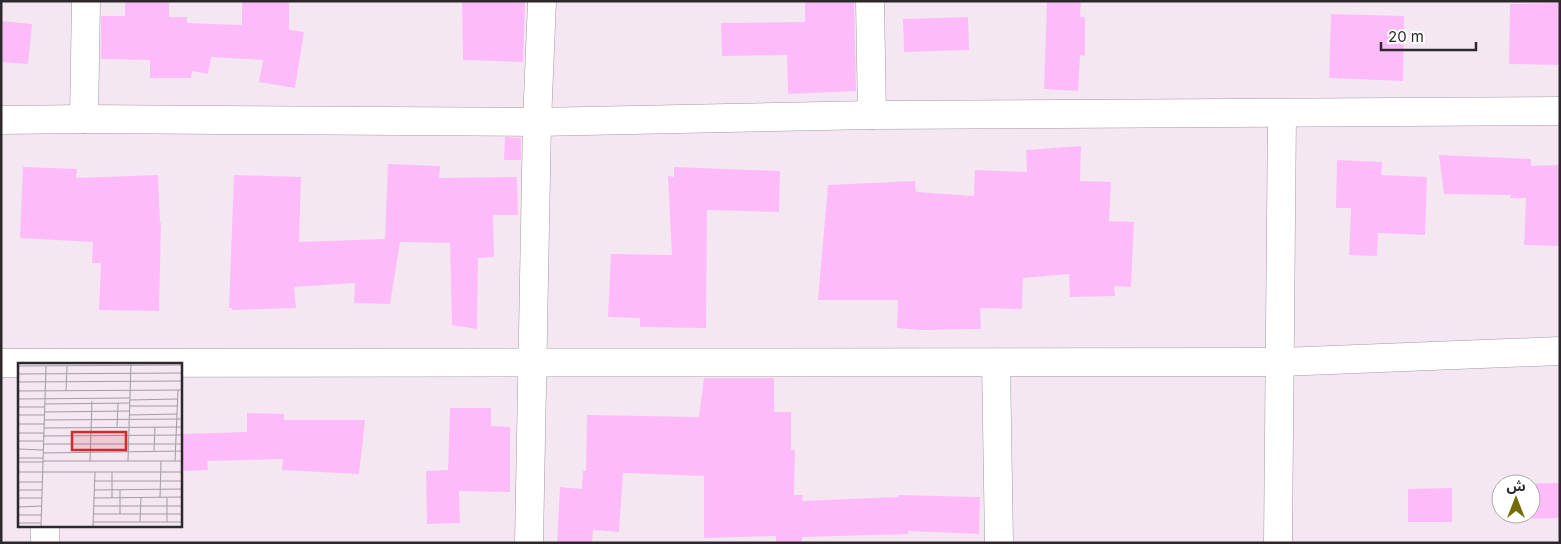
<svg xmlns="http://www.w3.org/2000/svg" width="1561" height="544" viewBox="0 0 1561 544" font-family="Inter,'Noto Sans Arabic',sans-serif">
<rect width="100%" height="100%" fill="#f4e7f2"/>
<g fill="#febbfa">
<path d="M 125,1 L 169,1 L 169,17 L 187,17 L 187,23 L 242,25 L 242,1 L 289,1 L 289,30 L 304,32 L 295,88 L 259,82 L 263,60 L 211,57 L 208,74 L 192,71 L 191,78 L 150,78 L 150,60 L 101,59 L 101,16 L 125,16 Z"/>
<path d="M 462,1 L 525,1 L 523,62 L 463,60 Z"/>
<path d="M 805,1 L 854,1 L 856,91 L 788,94 L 787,55 L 722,56 L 721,23 L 805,22 Z"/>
<path d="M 1047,1 L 1081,1 L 1080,17 L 1085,17 L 1085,56 L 1080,55 L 1078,91 L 1044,89 Z"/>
<path d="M 1560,3 L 1560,65 L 1509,64 L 1510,4 Z"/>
<path d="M 1331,14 L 1404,16 L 1403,81 L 1329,78 Z"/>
<path d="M 968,17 L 969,50 L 904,52 L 903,19 Z"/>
<path d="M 1,21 L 32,24 L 28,64 L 1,62 Z"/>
<path d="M 505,137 L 521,138 L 521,160 L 504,160 Z"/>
<path d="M 1081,146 L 1080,181 L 1111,182 L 1109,221 L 1134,222 L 1131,287 L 1114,286 L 1115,296 L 1070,297 L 1069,274 L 1023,278 L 1022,309 L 980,308 L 981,329 L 921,330 L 897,328 L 898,300 L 818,300 L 828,185 L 915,181 L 916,192 L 974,196 L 975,170 L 1027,172 L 1026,150 Z"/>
<path d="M 1439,155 L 1531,159 L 1531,166 L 1560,165 L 1560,246 L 1524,245 L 1526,198 L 1510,198 L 1511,195 L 1444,194 Z"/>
<path d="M 1337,160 L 1382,162 L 1381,175 L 1427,177 L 1425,235 L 1378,233 L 1377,256 L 1349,255 L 1351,208 L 1336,208 Z"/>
<path d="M 388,164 L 440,166 L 439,178 L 517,177 L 518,215 L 493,215 L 494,257 L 478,258 L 477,329 L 452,325 L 450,243 L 400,242 L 390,304 L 354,303 L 355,283 L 294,287 L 296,308 L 232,310 L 232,308 L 229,308 L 234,175 L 301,177 L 299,242 L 385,239 Z"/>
<path d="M 23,167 L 77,169 L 76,178 L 158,175 L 160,223 L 161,223 L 159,311 L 99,310 L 101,263 L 92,263 L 93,242 L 20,238 Z"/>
<path d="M 674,167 L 780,171 L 779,212 L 707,210 L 706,328 L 640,327 L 640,318 L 608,317 L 611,254 L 672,255 L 668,176 L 674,177 Z"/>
<path d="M 704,378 L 774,378 L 774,412 L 791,412 L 791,450 L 795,450 L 794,495 L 803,495 L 802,501 L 898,497 L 898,495 L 980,497 L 979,534 L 908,531 L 908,534 L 802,537 L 802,543 L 776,543 L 776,536 L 704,538 L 704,476 L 623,473 L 619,532 L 593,530 L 592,543 L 557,543 L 560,487 L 582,489 L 583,471 L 586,471 L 587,415 L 699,417 Z"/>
<path d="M 450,408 L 491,408 L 491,426 L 510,427 L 510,492 L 459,491 L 460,523 L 427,524 L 426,471 L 448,470 Z"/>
<path d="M 247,413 L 284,414 L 284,420 L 365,420 L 359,474 L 282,470 L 283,459 L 207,461 L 208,470 L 184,471 L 181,434 L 247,432 Z"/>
<path d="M 1560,483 L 1560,518 L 1512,519 L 1512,514 L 1531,514 L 1531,484 L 1512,484 Z"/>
<path d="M 1452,488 L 1452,522 L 1408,522 L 1408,489 Z"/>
</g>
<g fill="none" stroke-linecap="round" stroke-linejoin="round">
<g stroke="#a498a3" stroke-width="29">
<g id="street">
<path d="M 870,1 L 872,115"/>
<path d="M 84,119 L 86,1"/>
<path d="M 1,120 L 84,119 L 537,122 L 872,115 L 1560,111"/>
<path d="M 1,363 L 1281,362 L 1560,351"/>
<path d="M 996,363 L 999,543"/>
<path d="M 45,543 L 45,525"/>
<path d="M 529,543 L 537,122 L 542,1"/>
<path d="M 1278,543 L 1282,113"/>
</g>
</g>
<use href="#street" stroke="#fff" stroke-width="28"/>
</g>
<g transform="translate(18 363)">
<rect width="164" height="164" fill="#f4e7f2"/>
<path fill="none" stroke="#a49ba3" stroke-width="1" d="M 0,3 L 164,2M 0,11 L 164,10M 0,19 L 164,18M 0,28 L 164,27M 48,28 L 49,3M 0,36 L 112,35M 112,37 L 159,36M 27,41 L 111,40M 111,43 L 159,43M 0,44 L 26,44M 26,49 L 111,48M 0,52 L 26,52M 111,52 L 159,51M 26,57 L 164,56M 0,61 L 26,61M 26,65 L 164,64M 99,65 L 100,40M 0,70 L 26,70M 25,73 L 164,72M 0,78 L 25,78M 25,81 L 164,81M 0,86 L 25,87M 136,89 L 137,64M 25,90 L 164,88M 0,95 L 25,95M 25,98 L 164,98M 72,98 L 74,38M 110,98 L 113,0M 157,98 L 160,27M 0,99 L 25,99M 0,109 L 164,109M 76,118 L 164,118M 0,119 L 24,119M 0,127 L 24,127M 76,127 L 164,126M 142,134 L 143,98M 0,135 L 24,135M 76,135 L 164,134M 94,135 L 94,109M 76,143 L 164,143M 0,144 L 23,143M 75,151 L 164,151M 102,151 L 102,127M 0,152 L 23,152M 75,159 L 164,159M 122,159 L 123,134M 149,159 L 149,135M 0,160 L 23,160M 23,163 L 28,3M 75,163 L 77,109"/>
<path fill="#d62828" fill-opacity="0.15" stroke="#d62828" stroke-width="2.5" d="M 54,69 L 108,69 L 108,87 L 54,87 Z"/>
<rect width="164" height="164" fill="none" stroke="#2c282c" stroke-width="2.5"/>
</g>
<rect width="1561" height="544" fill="none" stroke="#2c282c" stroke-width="5"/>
<g transform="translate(1516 499)"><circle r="24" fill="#ffffff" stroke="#aba9ab"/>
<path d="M0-4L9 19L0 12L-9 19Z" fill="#756b05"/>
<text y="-8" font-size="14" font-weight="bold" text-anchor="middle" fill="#2c282c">ش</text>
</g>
<path d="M1381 42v8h95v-8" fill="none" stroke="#2c282c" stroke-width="2.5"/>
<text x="1388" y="42" font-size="15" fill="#2c282c" stroke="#ffffff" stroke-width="4" paint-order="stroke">20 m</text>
</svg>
